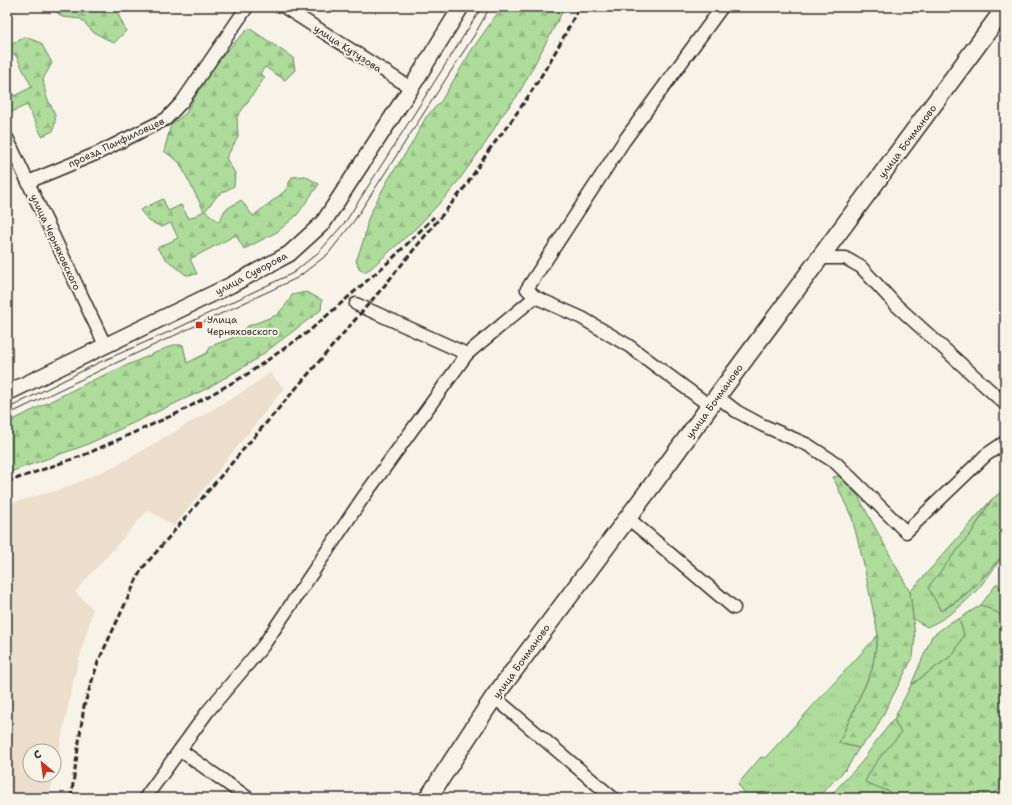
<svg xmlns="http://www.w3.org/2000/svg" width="1012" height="805" viewBox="0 0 1012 805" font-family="'Shantell Sans',sans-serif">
<defs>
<pattern id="grass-tufts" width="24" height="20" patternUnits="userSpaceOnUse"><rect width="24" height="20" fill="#aedc9b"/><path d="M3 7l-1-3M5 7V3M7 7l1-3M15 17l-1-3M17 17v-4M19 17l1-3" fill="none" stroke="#96bd86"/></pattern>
<pattern id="forest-firs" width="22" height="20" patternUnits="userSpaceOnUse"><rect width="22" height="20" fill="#aedc9b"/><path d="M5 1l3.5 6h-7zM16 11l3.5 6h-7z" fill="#96bd86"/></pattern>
</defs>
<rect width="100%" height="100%" fill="#f7f3e8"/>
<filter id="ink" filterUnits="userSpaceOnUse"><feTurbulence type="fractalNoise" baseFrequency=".025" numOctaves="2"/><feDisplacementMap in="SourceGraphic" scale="8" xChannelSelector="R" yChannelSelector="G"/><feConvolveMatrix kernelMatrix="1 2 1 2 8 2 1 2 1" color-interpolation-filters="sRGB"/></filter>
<g filter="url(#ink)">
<path fill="#edddcb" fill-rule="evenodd" d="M 270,373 L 284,388 L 174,526 L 148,510 L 75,592 L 93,609 L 74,678 L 50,792 L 48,798 L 15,798 L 7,796 L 7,504 L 63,489 L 119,464 L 246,390 ZM 30,751 L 54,751 L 54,775 L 30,775 Z"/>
<g fill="url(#grass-tufts)" stroke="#6c8463">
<path d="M 992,499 L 972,532 L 929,587 L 941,611 C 967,598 986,574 1005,553 C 983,585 963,611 927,627 L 913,619 L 910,592 Z"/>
<path d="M 997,583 L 1005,594 L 1005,622 L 998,613 L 981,605 Z"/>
<path d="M 959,619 L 964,634 L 954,654 L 911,685 L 932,636 L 951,622 Z"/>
<path d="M 878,635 L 872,670 L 839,743 L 859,748 L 847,768 L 817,798 L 741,798 L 744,792 L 738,784 L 761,757 L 765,758 Z"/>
<path d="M 894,719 L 901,733 C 888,748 873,763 865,782 L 891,792 L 887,798 L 828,798 L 861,763 L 877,740 Z"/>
</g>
<g fill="url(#forest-firs)" stroke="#6c8463">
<path d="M 51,7 L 108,7 L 118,14 L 126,31 L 114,43 L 93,32 L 81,19 L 62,17 Z"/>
<path d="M 502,7 L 565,7 L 518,95 L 501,117 L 487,141 L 451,191 L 417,227 L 370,269 L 364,272 L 359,268 L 356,261 L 364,239 L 368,219 L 377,200 L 389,178 L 411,145 L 426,117 L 441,101 L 473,48 Z"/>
<path d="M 249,28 L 293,58 L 295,70 L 285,80 L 265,67 L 260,74 L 265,77 L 237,117 L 238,137 L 226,158 L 235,173 L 234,186 L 218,195 L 205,211 L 219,222 L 225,210 L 241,200 L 253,216 L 285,191 L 292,177 L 305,176 L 319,184 L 297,215 L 277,232 L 244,249 L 236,235 L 190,259 L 197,274 L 186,275 L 166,259 L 157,248 L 178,238 L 171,223 L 162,227 L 149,221 L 140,210 L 163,199 L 168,211 L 181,205 L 189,219 L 204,211 L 179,162 L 164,151 L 171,125 L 186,113 L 209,72 L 234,43 Z"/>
<path d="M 25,37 L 41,43 L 52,63 L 43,79 C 44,85 45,92 47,98 C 54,113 58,113 53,131 L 42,136 L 27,105 L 7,114 L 7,83 L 14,96 L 32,87 L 15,54 L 7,58 L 7,47 Z"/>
<path d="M 306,292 L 322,300 L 321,310 L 255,360 L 206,389 L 86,445 L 7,473 L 7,423 L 91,381 L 173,345 L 183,345 L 187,363 L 207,353 L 211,346 L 232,338 L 248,326 L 277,315 L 289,301 L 292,295 Z"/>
<path d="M 839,476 L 858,496 L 910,592 L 915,637 L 913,657 L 873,734 L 859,748 L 839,743 L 872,670 L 878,635 L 863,561 L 852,518 L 833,477 Z"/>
<path d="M 1005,489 L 1005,553 L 976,585 L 958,600 L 941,611 L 928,587 L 972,532 L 992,499 Z"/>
<path d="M 981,605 L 998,613 L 1005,622 L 1005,785 L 988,798 L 887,798 L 890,792 L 865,782 C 873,763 888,748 901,733 L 894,719 L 911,685 L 954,654 L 964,634 L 959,619 L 968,613 Z"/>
</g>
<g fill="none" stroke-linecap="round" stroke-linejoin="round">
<g stroke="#2b2b2b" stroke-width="15">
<g id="minor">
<path d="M 284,7 L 411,88"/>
<path d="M 7,138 L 105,345"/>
<path d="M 28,182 L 98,153 L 166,119 L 182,102 L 247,7"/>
<path d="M 821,258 L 845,258 L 861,267 L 896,305 L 1005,404"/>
<path d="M 535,297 L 527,289 L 624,141 L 722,7"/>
<path d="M 356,304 L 467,354 L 535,297 L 582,318 L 629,346 L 710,406"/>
<path d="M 717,396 L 736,411 L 762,425 L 808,445 L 836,463 L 906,532 L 986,455 L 1005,442"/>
<path d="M 628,518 L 734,608"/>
<path d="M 494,697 L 613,798"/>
<path d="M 180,750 L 248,798"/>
<path d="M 145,798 L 208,711 L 263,646 L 362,499 L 467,354"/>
</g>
</g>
<g stroke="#2b2b2b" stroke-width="18">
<path id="tertiary" d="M 7,393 L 231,285 L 289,254 L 323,223 L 411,88 L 461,7"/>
</g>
<g stroke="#2b2b2b" stroke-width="20">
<path id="secondary" d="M 428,798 L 494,697 L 659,476 L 710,406 L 1005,8"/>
</g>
<use href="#minor" stroke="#f7f3e8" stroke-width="12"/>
<use href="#tertiary" stroke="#f7f3e8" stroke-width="15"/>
<use href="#secondary" stroke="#f7f3e8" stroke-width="17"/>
<g stroke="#2b2b2b" stroke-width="1">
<path d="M 7,409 L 98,363 L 180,327 L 293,273 L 320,251 L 346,221 L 482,7"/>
<path d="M 7,415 L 101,370 L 297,278 L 328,254 L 354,221 L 475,34 L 490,7"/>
</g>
<g stroke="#2b2b2b" stroke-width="3" stroke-dasharray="6 3" stroke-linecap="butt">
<path d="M 488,151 C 524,107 554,58 579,7"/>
<path d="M 7,482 L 84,455 L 180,412 L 246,375 L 308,332 L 392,259 L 434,217"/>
<path d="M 71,798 L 84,706 L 98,662 L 141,570 L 248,444 L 385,285 L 465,187 L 491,147"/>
</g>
</g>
</g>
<rect fill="#c8321e" stroke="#f7f3e8" stroke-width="1.5" x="195" y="321" width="8" height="8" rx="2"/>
<g text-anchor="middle" stroke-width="4" stroke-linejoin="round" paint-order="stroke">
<g font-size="10" fill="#2b2b2b" stroke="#f7f3e8">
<text transform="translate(348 48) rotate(33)" y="4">улица Кутузова</text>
<text transform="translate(907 141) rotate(-53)" y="4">улица Бочманово</text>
<text transform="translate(116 142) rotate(-25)" y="4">проезд Панфиловцев</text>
<text transform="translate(56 242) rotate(65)" y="4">улица Черняховского</text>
<text transform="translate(251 273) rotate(-28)" y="4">улица Суворова</text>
<text transform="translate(714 401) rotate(-54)" y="4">улица Бочманово</text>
<text transform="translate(521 661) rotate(-54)" y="4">улица Бочманово</text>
</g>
<g font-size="10" fill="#2b2b2b" stroke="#f7f3e8" text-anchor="start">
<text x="207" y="323">Улица<tspan x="207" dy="12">Черняховского</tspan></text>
</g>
</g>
<rect width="1012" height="805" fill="none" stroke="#f7f3e8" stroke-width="24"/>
<rect x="12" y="12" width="988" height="781" fill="none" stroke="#2b2b2b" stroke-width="1.5" filter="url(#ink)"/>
<g transform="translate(42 763) rotate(331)"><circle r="19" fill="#f7f3e8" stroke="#a5a39c"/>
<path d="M0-3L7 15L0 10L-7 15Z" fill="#c8321e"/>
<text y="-6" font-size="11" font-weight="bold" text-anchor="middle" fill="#2b2b2b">С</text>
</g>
</svg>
